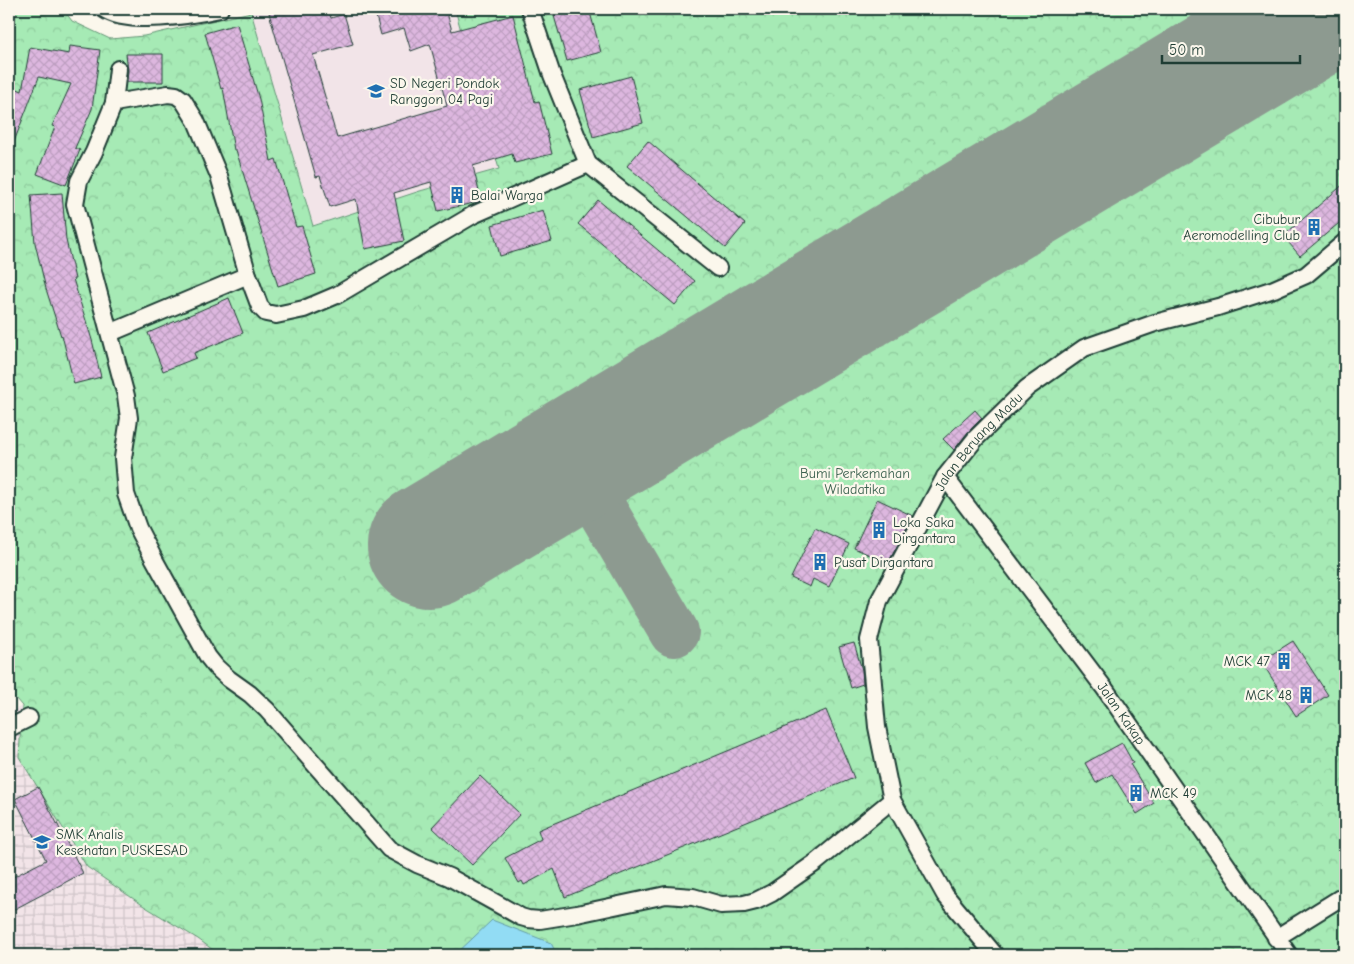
<svg xmlns="http://www.w3.org/2000/svg" width="1354" height="964" viewBox="0 0 1354 964" font-family="'Comic Neue',sans-serif">
<defs>
<pattern id="industrial-grid" width="8" height="8" patternUnits="userSpaceOnUse" patternTransform="scale(1.25)"><rect width="8" height="8" fill="#f2e4e8"/><path d="M0 4h8M4 0v8" fill="none" stroke="#cfc4c8"/></pattern>
<pattern id="park-crowns" width="20" height="18" patternUnits="userSpaceOnUse" patternTransform="scale(1.25)"><rect width="20" height="18" fill="#a6eab5"/><path d="M2 6a3 3 0 1 1 6 0M12 15a3 3 0 1 1 6 0" fill="none" stroke="#8eca9c"/></pattern>
<pattern id="building-cross-hatch" width="8" height="8" patternUnits="userSpaceOnUse" patternTransform="scale(1.25)"><rect width="8" height="8" fill="#ddb7df"/><path d="M0 0l8 8M0 8l8-8" fill="none" stroke="#bd9ec0"/></pattern>
</defs>
<rect width="100%" height="100%" fill="#fbf7ec"/>
<filter id="ink" filterUnits="userSpaceOnUse"><feTurbulence type="fractalNoise" baseFrequency=".02" numOctaves="2"/><feDisplacementMap in="SourceGraphic" scale="10" xChannelSelector="R" yChannelSelector="G"/><feConvolveMatrix kernelMatrix="1 2 1 2 8 2 1 2 1" color-interpolation-filters="sRGB"/></filter>
<g filter="url(#ink)">
<path fill="#f2e4e8" d="M 267,9 L 455,9 L 499,169 L 420,191 L 313,226 L 251,12 Z"/>
<path fill="url(#industrial-grid)" d="M 22,706 L 19,757 L 87,867 L 144,906 L 198,939 L 220,955 L 9,955 L 9,713 Z"/>
<path fill="url(#park-crowns)" stroke="#629474" d="M 9,9 L 63,9 L 72,21 L 110,39 L 144,36 L 251,12 L 313,226 L 420,191 L 499,169 L 455,9 L 1345,9 L 1345,955 L 220,955 L 198,939 L 144,906 L 87,867 L 19,757 L 22,706 L 9,691 Z"/>
<path fill="#92dcf4" stroke="#649ca7" d="M 492,920 L 551,943 L 557,955 L 455,955 Z"/>
<g fill="none" stroke-linecap="round" stroke-linejoin="round">
<path stroke="#8d9a90" stroke-width="50" d="M 572,459 L 674,632"/>
<path stroke="#8d9a90" stroke-width="124" d="M 429,546 L 1323,9"/>
</g>
<g fill="url(#building-cross-hatch)" stroke="#1f3d34">
<path d="M 285,9 L 328,9 L 331,18 L 344,14 L 353,44 L 313,55 L 337,138 L 447,106 L 430,44 L 411,51 L 404,28 L 381,35 L 374,9 L 446,9 L 452,31 L 513,15 L 535,102 L 539,101 L 552,154 L 515,163 L 512,154 L 473,166 L 481,200 L 478,202 L 438,211 L 431,182 L 394,193 L 404,241 L 365,249 L 356,199 L 330,207 L 320,176 L 316,177 L 269,13 Z"/>
<path d="M 552,9 L 589,9 L 601,52 L 567,61 Z"/>
<path d="M 237,24 L 259,99 L 271,161 L 276,159 L 296,227 L 302,226 L 316,274 L 278,286 L 236,150 L 234,150 L 223,88 L 221,89 L 205,33 Z"/>
<path d="M 70,46 L 100,50 L 92,109 L 75,148 L 80,150 L 66,185 L 37,174 L 55,127 L 52,126 L 71,84 L 39,77 L 10,152 L 9,98 L 13,87 L 22,91 L 30,47 L 69,54 Z"/>
<path d="M 126,54 L 163,54 L 163,82 L 127,82 L 128,70 Z"/>
<path d="M 631,76 L 643,123 L 593,137 L 580,90 Z"/>
<path d="M 648,141 L 745,224 L 725,248 L 627,166 Z"/>
<path d="M 1345,183 L 1345,218 L 1300,256 L 1283,236 Z"/>
<path d="M 62,193 L 66,240 L 75,279 L 73,279 L 92,340 L 101,377 L 74,384 L 62,335 L 61,336 L 46,289 L 35,243 L 31,195 Z"/>
<path d="M 598,200 L 695,281 L 675,305 L 578,224 Z"/>
<path d="M 543,210 L 552,241 L 500,256 L 492,225 Z"/>
<path d="M 229,298 L 243,333 L 194,353 L 196,358 L 163,371 L 148,333 Z"/>
<path d="M 975,410 L 982,418 L 968,432 L 954,450 L 943,439 Z"/>
<path d="M 877,499 L 913,516 L 888,563 L 854,548 Z"/>
<path d="M 815,528 L 849,544 L 829,587 L 813,579 L 810,587 L 791,578 Z"/>
<path d="M 1293,641 L 1328,695 L 1296,716 L 1261,661 Z"/>
<path d="M 854,643 L 862,670 L 863,684 L 851,688 L 839,647 Z"/>
<path d="M 826,710 L 854,778 L 565,897 L 554,869 L 524,885 L 522,881 L 519,883 L 505,858 L 541,839 L 538,830 Z"/>
<path d="M 1122,743 L 1133,763 L 1130,764 L 1154,803 L 1137,814 L 1112,774 L 1096,783 L 1085,763 Z"/>
<path d="M 480,776 L 520,814 L 472,865 L 432,827 Z"/>
<path d="M 38,787 L 83,873 L 9,912 L 9,879 L 46,860 L 15,799 Z"/>
</g>
<g fill="none" stroke-linecap="round" stroke-linejoin="round">
<g stroke="#1f3d34" stroke-width="20">
<g id="minor">
<path d="M 104,9 C 128,26 192,15 220,9"/>
<path d="M 530,9 L 552,75 L 588,164"/>
<path d="M 114,103 L 118,69"/>
<path d="M 718,268 L 588,164 L 473,215 L 337,295 L 304,309 L 276,315 L 266,313 L 260,307 L 248,275 L 219,176 L 196,121 L 183,100 L 176,95 L 168,94 L 114,103 L 94,152 L 79,181 L 75,204 L 126,396 L 129,418 L 123,458 L 126,494 L 138,528 L 154,559 L 208,657 L 216,667 L 229,679 L 250,694 L 267,710 L 389,849 L 417,864 L 449,877 L 521,917 L 528,919 L 540,920 L 577,914 L 666,895 L 693,897 L 721,905 L 744,904 L 756,901 L 772,893 L 815,863 L 892,800"/>
<path d="M 110,333 L 248,275"/>
<path id="s1" d="M 945,477 L 1105,689 L 1289,955"/>
<path d="M 9,728 L 29,718"/>
<path d="M 1276,938 L 1345,895"/>
<path id="s2" d="M 995,955 L 945,895 L 892,800 L 877,727 L 869,640 L 879,601 L 945,477 L 976,438 L 1027,388 L 1084,348 L 1155,323 L 1218,307 L 1274,289 L 1306,275 L 1345,242"/>
</g>
</g>
<use href="#minor" stroke="#fbf7ec" stroke-width="16"/>
</g>
</g>
<defs>
<g id="school-bare" transform="scale(1.35)"><path d="M0-5L7-2L0 1L-7-2ZM-4 1L0 2.5L4 1V4Q0 6-4 4Z" fill="#1f6fb2" stroke="#fbf7ec" stroke-width="2.5" paint-order="stroke"/></g>
<g id="building-bare" transform="scale(1.35)"><path d="M-4-6H4V6H1V3H-1V6H-4ZM-2.5-4.3h1.7v1.8h-1.7ZM.8-4.3h1.7v1.8H.8ZM-2.5-1h1.7V.8h-1.7ZM.8-1h1.7V.8H.8Z" fill="#1f6fb2" stroke="#fbf7ec" stroke-width="2.5" paint-order="stroke"/></g>
</defs>
<g fill-rule="evenodd">
<use href="#school-bare" x="376" y="91"/>
<use href="#building-bare" x="457" y="195"/>
<use href="#building-bare" x="1314" y="227"/>
<use href="#building-bare" x="879" y="530"/>
<use href="#building-bare" x="820" y="562"/>
<use href="#building-bare" x="1284" y="661"/>
<use href="#building-bare" x="1306" y="695"/>
<use href="#building-bare" x="1136" y="793"/>
<use href="#school-bare" x="42" y="842"/>
</g>
<g text-anchor="middle" stroke-width="4.5" stroke-linejoin="round" paint-order="stroke">
<g font-size="14" fill="#1f3d34" stroke="#fbf7ec" text-anchor="start">
<text x="390" y="88">SD Negeri Pondok<tspan x="390" dy="16">Ranggon 04 Pagi</tspan></text>
<text x="471" y="200">Balai Warga</text>
<text x="1300" y="224" text-anchor="end">Cibubur<tspan x="1300" dy="16">Aeromodelling Club</tspan></text>
<text x="893" y="527">Loka Saka<tspan x="893" dy="16">Dirgantara</tspan></text>
<text x="834" y="567">Pusat Dirgantara</text>
<text x="1270" y="666" text-anchor="end">MCK 47</text>
<text x="1292" y="700" text-anchor="end">MCK 48</text>
<text x="1150" y="798">MCK 49</text>
<text x="56" y="839">SMK Analis<tspan x="56" dy="16">Kesehatan PUSKESAD</tspan></text>
</g>
<g font-size="14" fill="#1f3d34" stroke="#fbf7ec">
<text dy="5" stroke="none"><textPath href="#s2" startOffset="578">Jalan Beruang Madu</textPath></text>
<text dy="5" stroke="none"><textPath href="#s1" startOffset="295">Jalan Kakap</textPath></text>
</g>
<g font-size="14" fill="#3a604e" stroke="#fbf7ec">
<text x="855" y="478">Bumi Perkemahan<tspan x="855" dy="16">Wiladatika</tspan></text>
</g>
</g>
<rect width="1354" height="964" fill="none" stroke="#fbf7ec" stroke-width="30"/>
<rect x="15" y="15" width="1324" height="934" fill="none" stroke="#1f3d34" stroke-width="2" filter="url(#ink)"/>
<path d="M1162 55v8h138v-8" fill="none" stroke="#1f3d34" stroke-width="2.5"/>
<text x="1169" y="55" font-size="15" fill="#1f3d34" stroke="#fbf7ec" stroke-width="4" paint-order="stroke">50 m</text>
</svg>
